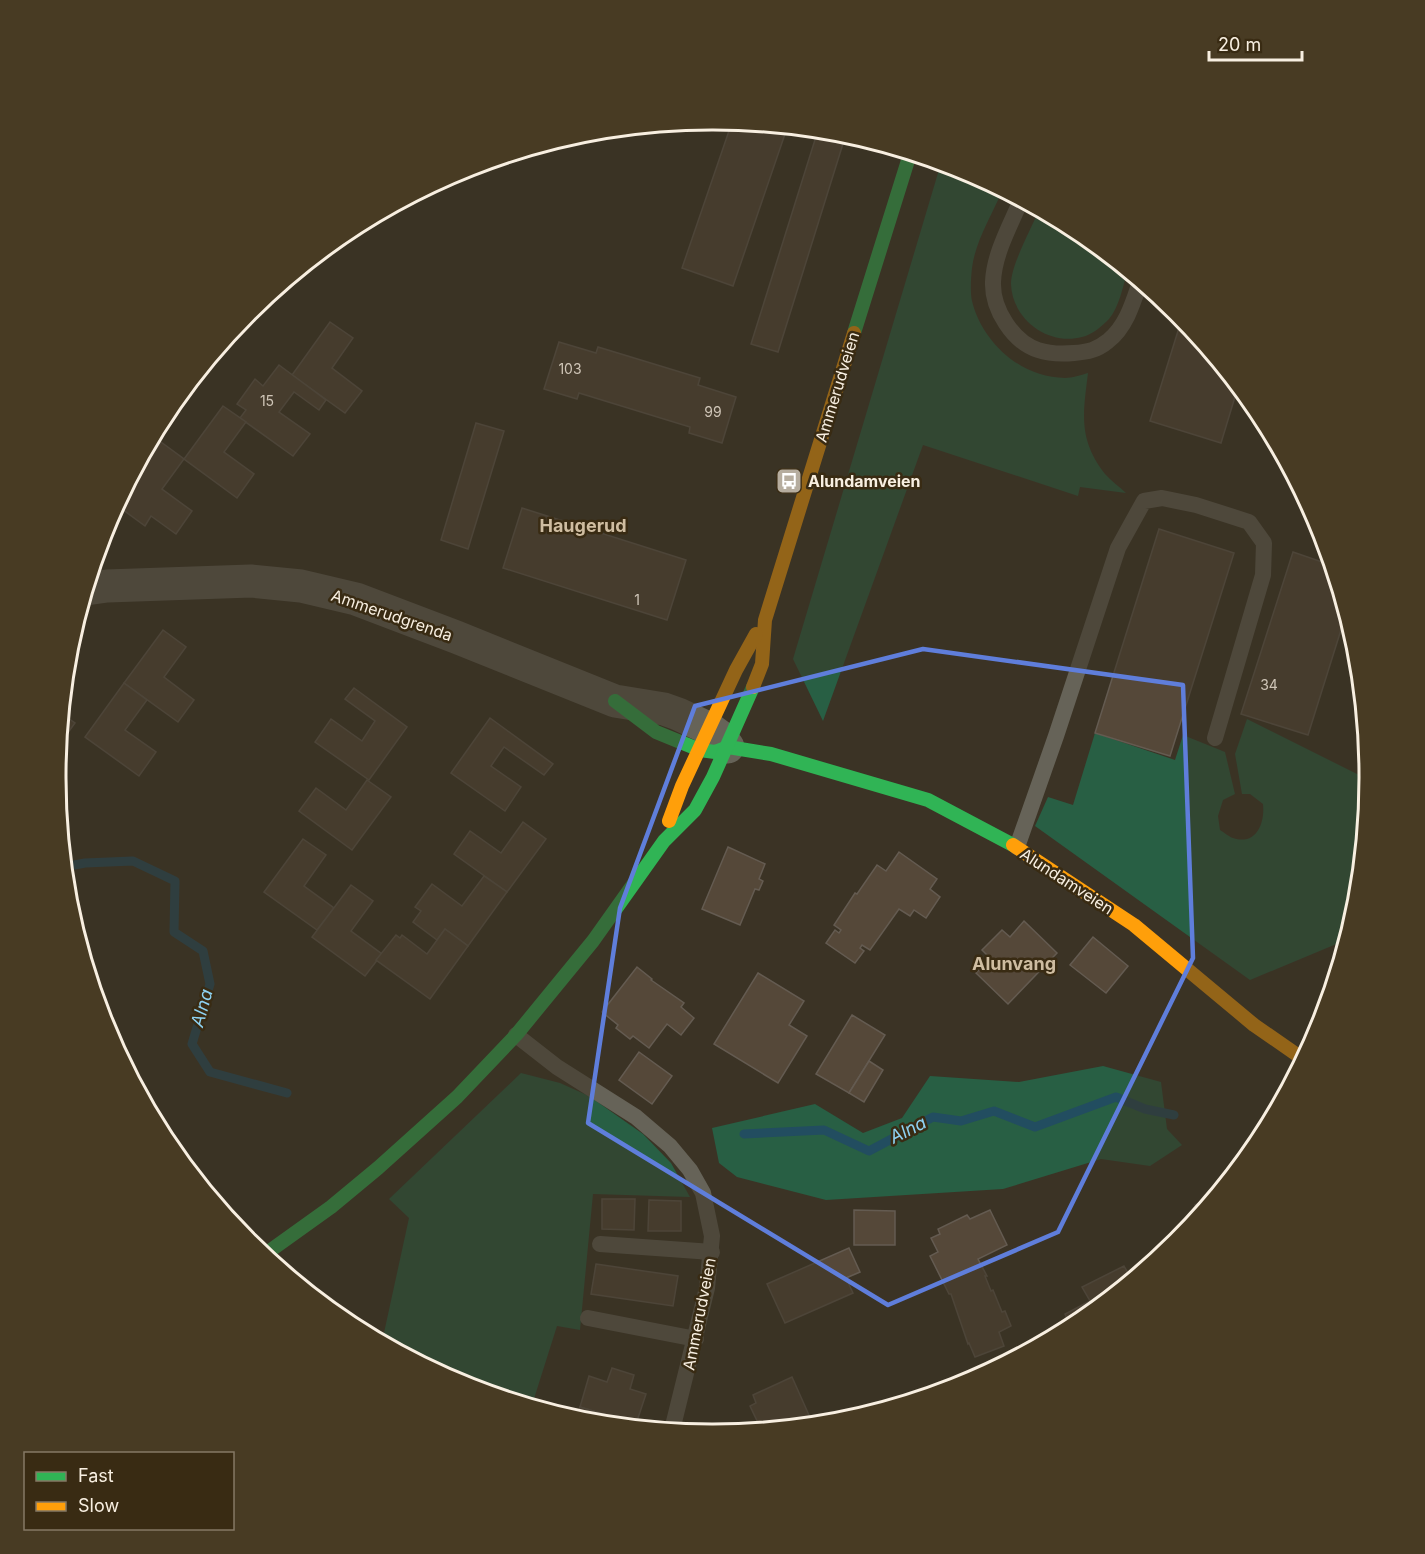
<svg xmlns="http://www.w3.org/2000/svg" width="1425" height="1554" viewBox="0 0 1425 1554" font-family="Inter,sans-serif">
<rect width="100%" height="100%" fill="#3b3325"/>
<g fill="#285f44">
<path d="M 941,163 L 964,170 L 1002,191 C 992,215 975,242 972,268 C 971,277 970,292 972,301 C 982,342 1021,378 1065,378 C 1072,378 1081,375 1088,373 C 1083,414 1078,439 1105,474 C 1111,481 1120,487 1126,493 L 1080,487 L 1078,496 L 923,445 L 823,721 L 793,659 Z"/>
<path d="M 1039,210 L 1078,231 L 1127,272 C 1123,287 1119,307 1109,319 C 1102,326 1092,335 1082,337 C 1048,346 1012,319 1011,284 C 1011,265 1031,229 1039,210 Z"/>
<path d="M 1247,719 L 1369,780 L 1357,905 L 1346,940 L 1250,980 L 1035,826 L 1048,797 L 1073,805 L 1095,733 L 1175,760 L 1183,735 L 1225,752 L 1235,794 L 1223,800 L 1218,816 L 1220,830 C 1224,832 1229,837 1233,838 C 1257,846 1265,822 1263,804 L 1250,794 L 1242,794 L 1235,754 Z"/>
<path d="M 1103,1066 L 1161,1082 L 1167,1129 L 1182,1145 L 1150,1166 L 1101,1159 L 1003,1189 L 826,1200 L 737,1177 L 719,1163 L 712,1128 L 815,1104 L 863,1133 L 902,1118 L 930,1076 L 1019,1082 Z"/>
<path d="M 521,1073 L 560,1083 L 589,1096 L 643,1134 L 671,1163 L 690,1197 L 593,1194 L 580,1330 L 557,1326 L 532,1405 L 461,1384 L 382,1342 L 409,1218 L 389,1199 Z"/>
</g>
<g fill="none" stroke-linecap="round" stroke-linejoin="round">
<g stroke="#224d60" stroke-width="9">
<path d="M 64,867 L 85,863 L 133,861 L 175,881 L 174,932 L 203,951 L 210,984 L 192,1044 L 210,1072 L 287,1093"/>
<path d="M 744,1134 L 824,1130 L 869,1151 L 933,1117 L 961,1121 L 994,1111 L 1035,1127 L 1116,1097 L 1145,1109 L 1174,1115"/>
</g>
</g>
<g fill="#554839" stroke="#645b51" stroke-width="1.5">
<path d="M 732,122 L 757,124 L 785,134 L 733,286 L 682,268 Z"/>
<path d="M 818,130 L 846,134 L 778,352 L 751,344 Z"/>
<path d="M 1182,318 L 1238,387 L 1221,443 L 1150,421 Z"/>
<path d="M 330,322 L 353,338 L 332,368 L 362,391 L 345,413 L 292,375 Z"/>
<path d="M 559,342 L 596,353 L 598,347 L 700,378 L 698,385 L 736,397 L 722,443 L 689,433 L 690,427 L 579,393 L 577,399 L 544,389 Z"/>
<path d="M 279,365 L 326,400 L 319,410 L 294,392 L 279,412 L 310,434 L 293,456 L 240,418 L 246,410 L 237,404 L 255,379 L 263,386 Z"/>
<path d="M 223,406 L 246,422 L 224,452 L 254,474 L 237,498 L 184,459 Z"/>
<path d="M 476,423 L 504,431 L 468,549 L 441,540 Z"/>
<path d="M 161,442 L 184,459 L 162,489 L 192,511 L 176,534 L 151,516 L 145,526 L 119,507 L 126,498 L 123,496 Z"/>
<path d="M 522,508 L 686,560 L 667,620 L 503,568 Z"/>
<path d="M 1159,529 L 1234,553 L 1170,756 L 1095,733 Z"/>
<path d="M 1293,552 L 1331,565 L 1346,614 L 1308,735 L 1241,714 Z"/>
<path d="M 163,630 L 186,647 L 164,677 L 194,700 L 178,722 L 124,683 Z"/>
<path d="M 124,683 L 147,700 L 125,730 L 156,752 L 139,776 L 85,737 Z"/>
<path d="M 354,688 L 407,727 L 369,780 L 315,742 L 331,719 L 362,741 L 375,721 L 345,699 Z"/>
<path d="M 62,714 L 75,723 L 59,745 Z"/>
<path d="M 490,718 L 553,764 L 544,775 L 504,747 L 491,766 L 521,787 L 505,811 L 451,773 Z"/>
<path d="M 367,780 L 391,797 L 352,850 L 299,811 L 316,788 L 346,810 Z"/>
<path d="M 523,822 L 546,839 L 507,892 L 454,854 L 470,831 L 501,853 Z"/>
<path d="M 303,839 L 326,855 L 304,886 L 334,908 L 317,930 L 264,892 Z"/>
<path d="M 728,847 L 765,864 L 759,879 L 763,881 L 759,890 L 755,889 L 740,925 L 702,909 Z"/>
<path d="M 899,852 L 937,879 L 930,889 L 940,897 L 926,918 L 914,910 L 910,916 L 899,909 L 870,950 L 862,945 L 860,948 L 864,951 L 855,963 L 826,943 L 835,930 L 839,933 L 841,930 L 834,925 L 855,893 L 857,894 L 877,865 L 886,871 Z"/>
<path d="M 484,876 L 507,892 L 468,946 L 445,929 L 437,940 L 413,922 L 421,911 L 415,907 L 432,884 L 462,906 Z"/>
<path d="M 351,885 L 373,901 L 351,931 L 382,954 L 365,976 L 312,937 Z"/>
<path d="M 1024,921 L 1057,953 L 1008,1004 L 976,973 L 990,958 L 982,950 L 1002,930 L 1010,937 Z"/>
<path d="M 445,929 L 468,946 L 430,999 L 376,960 L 396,935 L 400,938 L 402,935 L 427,954 Z"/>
<path d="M 1093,937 L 1128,966 L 1106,993 L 1070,965 Z"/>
<path d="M 637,967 L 652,979 L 651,980 L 684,1003 L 681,1007 L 694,1018 L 681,1035 L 667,1024 L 649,1048 L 633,1036 L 630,1039 L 616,1028 L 618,1025 L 602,1012 Z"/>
<path d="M 758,973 L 804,1001 L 789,1025 L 807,1036 L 778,1083 L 714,1044 Z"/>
<path d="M 852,1015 L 885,1035 L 849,1093 L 816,1074 Z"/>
<path d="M 639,1052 L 672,1076 L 652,1104 L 619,1080 Z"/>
<path d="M 869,1061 L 883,1070 L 864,1102 L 849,1093 Z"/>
<path d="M 1217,1193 L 1200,1213 L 1195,1205 Z"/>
<path d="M 602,1199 L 635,1199 L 634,1230 L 602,1229 Z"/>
<path d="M 649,1200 L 681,1201 L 681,1231 L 648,1231 Z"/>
<path d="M 854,1210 L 895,1211 L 895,1245 L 854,1245 Z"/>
<path d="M 990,1210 L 1007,1245 L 978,1259 L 987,1276 L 985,1276 L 991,1291 L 993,1290 L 1002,1312 L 1005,1311 L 1011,1326 L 999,1332 L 1004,1346 L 975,1357 L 969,1343 L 968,1344 L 951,1294 L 949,1294 L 930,1256 L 938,1252 L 931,1238 L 940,1234 L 938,1229 L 967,1215 L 970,1219 Z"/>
<path d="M 1199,1211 L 1200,1213 L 1192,1223 L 1189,1217 Z"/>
<path d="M 849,1248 L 860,1272 L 846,1278 L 853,1293 L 785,1323 L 767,1284 Z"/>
<path d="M 596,1264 L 678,1276 L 673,1306 L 591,1294 Z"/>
<path d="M 1124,1266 L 1128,1273 L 1138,1268 L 1140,1272 L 1071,1327 L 1065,1314 L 1090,1301 L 1082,1287 Z"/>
<path d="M 612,1368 L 634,1375 L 630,1389 L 646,1394 L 636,1424 L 580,1407 L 589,1376 L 607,1382 Z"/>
<path d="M 792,1377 L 813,1424 L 768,1429 L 765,1422 L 759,1425 L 750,1406 L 756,1403 L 753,1395 Z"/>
<path d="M 580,1407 L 636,1424 L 635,1426 L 576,1419 Z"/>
</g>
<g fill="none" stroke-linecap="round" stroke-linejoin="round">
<g stroke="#666358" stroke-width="16">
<path d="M 1021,200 C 1010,226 994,254 993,282 C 992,309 1013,342 1038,350 C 1050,354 1062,354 1074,353 C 1088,352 1097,350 1108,341 C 1126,327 1133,303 1140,282"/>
<path d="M 1017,847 L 1056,736 L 1118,548 L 1144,501 L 1162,498 L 1196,505 L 1249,522 L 1264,543 L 1263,575 L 1215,738"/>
<path d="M 516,1035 L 557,1067 L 636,1117 L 670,1146 L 690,1170 L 703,1193 L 712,1236 L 707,1288 L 672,1430"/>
<path d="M 600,1244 L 712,1252"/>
<path d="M 588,1318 L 696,1339"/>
</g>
<path stroke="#666358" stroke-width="33" d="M 86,589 L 107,586 L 251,581 L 301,586 L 356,599 L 456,637 L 615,701 L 664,709 L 678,714 L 710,729 L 721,737 L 728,747"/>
<g stroke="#30b455" stroke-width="14">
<path d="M 854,333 L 910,154"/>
<path d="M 615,701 L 656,732 L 700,750 L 715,752 L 728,747 L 771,754 L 928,800 L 1013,845"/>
<path d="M 264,1255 L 331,1207 L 378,1168 L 457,1097 L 516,1035 L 593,941 L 664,841 L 695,810 L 713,777 L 753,687"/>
</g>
<g stroke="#ff9f0a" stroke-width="14">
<path d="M 753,687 L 762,664 L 765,620 L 854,333"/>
<path d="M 669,821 L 682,786 L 736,670 L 756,634"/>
<path d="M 1013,845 L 1134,925 L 1254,1025 L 1303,1059"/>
</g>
</g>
<path d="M0 0H1425V1554H0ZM 923,649 L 1183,685 L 1193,958 L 1058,1232 L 888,1305 L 588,1123 L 620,908 L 695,706 Z" fill="#3b3325" fill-opacity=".55" fill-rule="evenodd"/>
<path fill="none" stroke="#5f7edb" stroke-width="4.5" stroke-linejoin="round" d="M 923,649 L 1183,685 L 1193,958 L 1058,1232 L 888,1305 L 588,1123 L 620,908 L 695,706 Z"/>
<defs>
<g id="bus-square" transform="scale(1.35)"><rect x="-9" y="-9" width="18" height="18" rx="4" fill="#b6ad9f" stroke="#392b13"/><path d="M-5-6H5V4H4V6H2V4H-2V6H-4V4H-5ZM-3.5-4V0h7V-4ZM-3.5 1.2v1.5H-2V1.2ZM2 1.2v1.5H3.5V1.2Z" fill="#fff"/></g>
</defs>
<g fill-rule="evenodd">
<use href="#bus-square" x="789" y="481"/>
</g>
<g text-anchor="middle" stroke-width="5" stroke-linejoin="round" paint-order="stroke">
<g font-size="14" fill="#cfc5b7">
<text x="570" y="374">103</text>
<text x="267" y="406">15</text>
<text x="713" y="417">99</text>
<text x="637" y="605">1</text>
<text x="1269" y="690">34</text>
</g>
<g font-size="16" fill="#f8efe1" stroke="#392b13">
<text transform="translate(837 387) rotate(-73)" y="6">Ammerudveien</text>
<text transform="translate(392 615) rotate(19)" y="6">Ammerudgrenda</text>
<text transform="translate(1067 881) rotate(33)" y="6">Alundamveien</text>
<text transform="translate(699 1314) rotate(-79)" y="6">Ammerudveien</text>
</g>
<g font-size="16" font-weight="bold" fill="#f8efe1" stroke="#392b13" text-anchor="start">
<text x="808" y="487">Alundamveien</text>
</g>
<g font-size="18" font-weight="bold" fill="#cfbda1" stroke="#392b13">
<text x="583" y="532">Haugerud</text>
<text x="1014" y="970">Alunvang</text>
</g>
<g font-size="18" font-style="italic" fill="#8ed2f2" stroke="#392b13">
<text transform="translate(202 1008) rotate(-75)" y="6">Alna</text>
<text transform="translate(908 1130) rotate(-27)" y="6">Alna</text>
</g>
</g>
<path d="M0 0H1425V1554H0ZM712 130H713A646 646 0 0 1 1359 776V778A646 646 0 0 1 713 1424H712A646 646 0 0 1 66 778V776A646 646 0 0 1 712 130Z" fill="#483b23" fill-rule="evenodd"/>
<path fill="none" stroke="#f8efe1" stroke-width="3" d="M712 130H713A646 646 0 0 1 1359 776V778A646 646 0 0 1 713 1424H712A646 646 0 0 1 66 778V776A646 646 0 0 1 712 130Z"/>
<rect x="24" y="1452" width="210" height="78" fill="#392b13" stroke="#857965" stroke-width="1.5"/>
<rect x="36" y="1472" width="30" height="9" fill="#30b455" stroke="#857965" stroke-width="1.5"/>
<text x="78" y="1482" font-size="18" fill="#f8efe1">Fast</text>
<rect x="36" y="1502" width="30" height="9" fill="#ff9f0a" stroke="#857965" stroke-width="1.5"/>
<text x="78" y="1512" font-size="18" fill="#f8efe1">Slow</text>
<path d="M1209 51v9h93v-9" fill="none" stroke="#f8efe1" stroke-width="3"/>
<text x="1218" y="51" font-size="18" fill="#f8efe1" stroke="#392b13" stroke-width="4.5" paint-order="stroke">20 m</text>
</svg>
